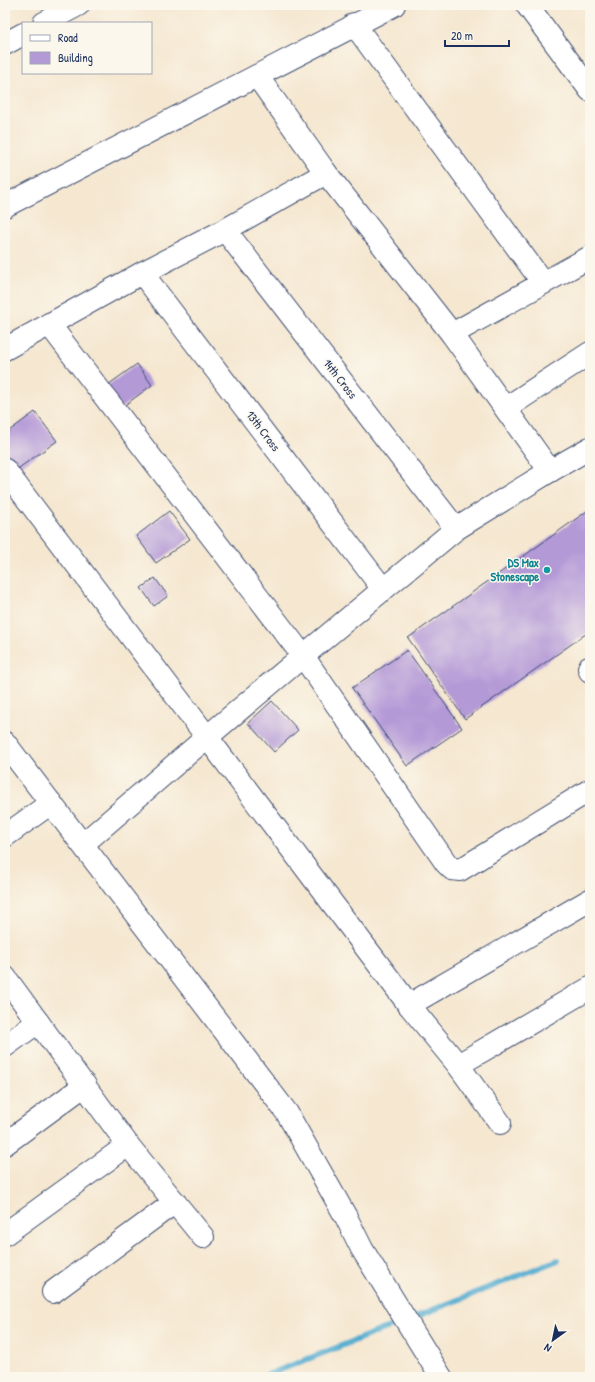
<svg xmlns="http://www.w3.org/2000/svg" width="595" height="1382" viewBox="0 0 595 1382" font-family="'Patrick Hand',sans-serif">
<rect width="100%" height="100%" fill="#fbf7ec"/>
<filter id="ink" filterUnits="userSpaceOnUse"><feTurbulence type="fractalNoise" baseFrequency=".025" numOctaves="2"/><feDisplacementMap in="SourceGraphic" scale="8" xChannelSelector="R" yChannelSelector="G"/><feConvolveMatrix kernelMatrix="1 2 1 2 8 2 1 2 1" color-interpolation-filters="sRGB"/></filter>
<filter id="wash" filterUnits="userSpaceOnUse"><feTurbulence type="fractalNoise" baseFrequency=".012" numOctaves="4" result="noise"/><feDisplacementMap in="SourceGraphic" scale="16" xChannelSelector="R" yChannelSelector="G"/><feGaussianBlur stdDeviation="0.9" result="paint"/><feColorMatrix in="noise" values="0 0 0 0 0 0 0 0 0 0 0 0 0 0 0 0 0 1.4 0 .05"/><feComposite in="paint" operator="in"/></filter>
<g filter="url(#wash)">
<rect width="100%" height="100%" fill="#f5e7d0"/>
<g fill="none" stroke-linecap="round" stroke-linejoin="round">
<g stroke="#53acd0" stroke-width="6">
<path d="M 410,1319 L 558,1260"/>
<path d="M 262,1377 L 402,1322"/>
</g>
</g>
<g id="blocks">
<g fill="#b499d7">
<path d="M 137,364 L 152,385 L 121,408 L 105,387 Z"/>
<path d="M 35,412 L 57,441 L 16,470 L 5,454 L 5,434 Z"/>
<path d="M 590,509 L 590,631 L 465,719 L 408,638 Z"/>
<path d="M 169,511 L 190,539 L 156,563 L 136,536 Z"/>
<path d="M 155,578 L 168,596 L 154,606 L 141,588 Z"/>
<path d="M 407,650 L 462,728 L 407,766 L 352,688 Z"/>
<path d="M 272,701 L 298,730 L 274,752 L 248,723 Z"/>
</g>
</g>
</g>
<g filter="url(#ink)">
<use href="#blocks" fill-opacity="0" stroke="#3c4b6f" stroke-width="1"/>
<g fill="none" stroke-linecap="round" stroke-linejoin="round">
<g stroke="#3c4b6f" stroke-width="24">
<g id="minor">
<path d="M 527,5 L 590,90"/>
<path d="M 44,23 L 78,5"/>
<path d="M 354,24 L 543,283"/>
<path d="M 5,44 L 23,34"/>
<path d="M 326,173 L 452,334 L 550,471 L 456,529 L 303,656 L 207,737 L 409,1005 L 458,1065 L 590,988"/>
<path d="M 5,206 L 394,5"/>
<path d="M 225,230 L 456,529"/>
<path d="M 142,273 L 383,589"/>
<path d="M 49,324 L 303,656 L 446,863 L 452,869 L 460,870 L 590,790"/>
<path d="M 452,334 L 590,257"/>
<path d="M 5,349 L 142,273 L 225,230 L 326,173 L 257,76"/>
<path d="M 506,408 L 590,353"/>
<path d="M 5,470 L 207,737 L 83,844"/>
<path d="M 550,471 L 590,448"/>
<path d="M 589,668 L 590,671"/>
<path d="M 5,743 L 287,1113 L 346,1217 L 362,1249 L 441,1377"/>
<path d="M 5,836 L 51,803"/>
<path d="M 5,977 L 128,1145 L 203,1237"/>
<path d="M 409,1005 L 590,900"/>
<path d="M 5,1046 L 38,1022"/>
<path d="M 458,1065 L 500,1123"/>
<path d="M 5,1144 L 85,1085"/>
<path d="M 5,1234 L 128,1145"/>
<path d="M 53,1292 L 175,1202"/>
</g>
</g>
<use href="#minor" stroke="#fff" stroke-width="22"/>
</g>
</g>
<circle fill="#0f9aa8" stroke="#fbf7ec" stroke-width="1.5" cx="547" cy="570" r="4"/>
<g text-anchor="middle" stroke-width="3" stroke-linejoin="round" paint-order="stroke">
<g font-size="12" fill="#1b2f5e" stroke="#fbf7ec">
<text transform="translate(340 379) rotate(52)" y="4">14th Cross</text>
<text transform="translate(263 431) rotate(53)" y="4">13th Cross</text>
</g>
<g font-size="12" font-weight="bold" fill="#0d838f" stroke="#fbf7ec" text-anchor="end">
<text x="539" y="567">DS Max<tspan x="539" dy="14">Stonescape</tspan></text>
</g>
</g>
<rect width="595" height="1382" fill="none" stroke="#fbf7ec" stroke-width="20"/>
<rect x="22" y="22" width="130" height="52" fill="#fbf7ec" stroke="#a1a7b3"/>
<rect x="30" y="35" width="20" height="6" fill="#ffffff" stroke="#a1a7b3"/>
<text x="58" y="42" font-size="12" fill="#1b2f5e">Road</text>
<rect x="30" y="52" width="20" height="12" fill="#b499d7" stroke="#a1a7b3"/>
<text x="58" y="62" font-size="12" fill="#1b2f5e">Building</text>
<g transform="translate(553 1340) rotate(213)" stroke="#fbf7ec" stroke-width="3" paint-order="stroke">
<path d="M0-3L7 15L0 10L-7 15Z" fill="#1b2f5e"/>
<text y="-6" font-size="11" font-weight="bold" text-anchor="middle" fill="#1b2f5e">N</text>
</g>
<path d="M445 40v6h64v-6" fill="none" stroke="#1b2f5e" stroke-width="2"/>
<text x="451" y="40" font-size="12" fill="#1b2f5e" stroke="#fbf7ec" stroke-width="3" paint-order="stroke">20 m</text>
</svg>
